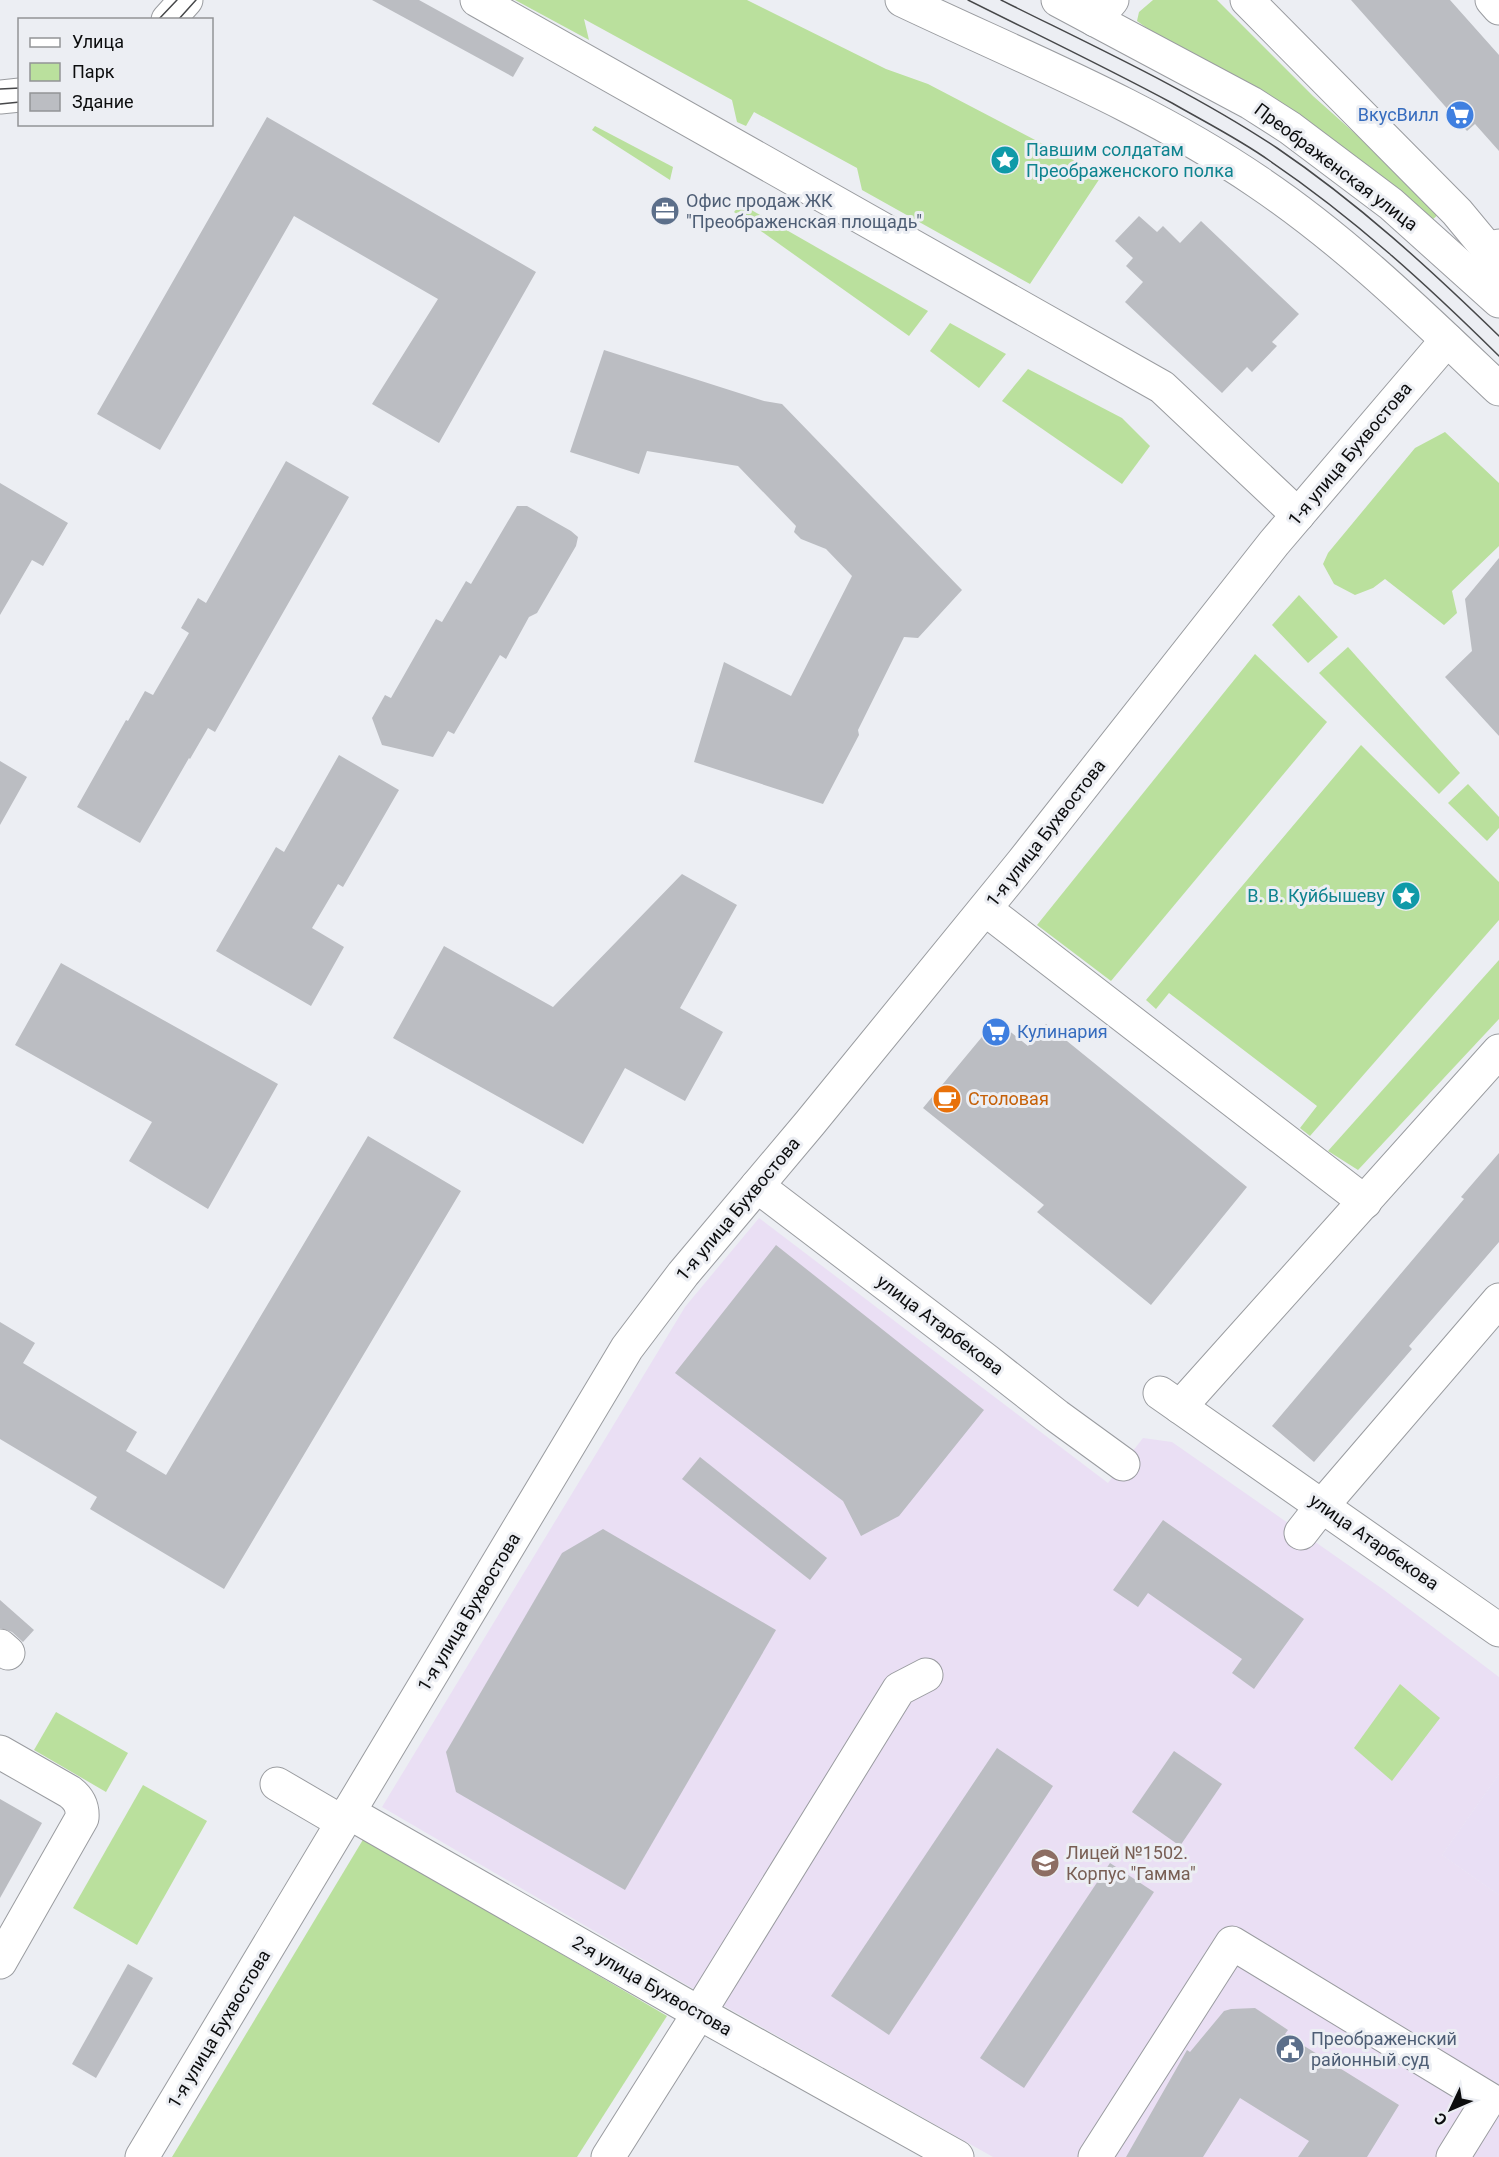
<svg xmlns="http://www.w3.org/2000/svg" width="1499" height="2157" viewBox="0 0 1499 2157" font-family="Roboto,sans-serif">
<rect width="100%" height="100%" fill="#eceef3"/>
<path fill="#eadff4" d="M 759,1218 L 1108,1483 L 1143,1438 L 1172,1442 L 1384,1590 L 1499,1677 L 1499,1774 L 1442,1855 L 1499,1895 L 1499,2157 L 993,2157 L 685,1984 L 382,1807 L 685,1307 Z"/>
<path fill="#e9dff5" d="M 1499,1774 L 1499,1895 L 1442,1855 Z"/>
<g fill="#bae09d">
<path d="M 515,0 L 747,0 L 886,69 L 928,84 L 1102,175 L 1030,284 L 862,190 L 857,168 L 754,112 L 746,126 L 737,122 L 732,100 L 584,19 L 589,40 Z"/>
<path d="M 1153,0 L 1217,0 L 1313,96 L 1442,211 L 1431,221 L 1155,34 L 1137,21 L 1139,12 Z"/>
<path d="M 595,126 L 673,167 L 670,180 L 592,130 Z"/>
<path d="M 741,204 L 928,311 L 909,336 L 734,212 Z"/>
<path d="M 950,323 L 1006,354 L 979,388 L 930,351 Z"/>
<path d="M 1028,369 L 1122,418 L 1150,446 L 1122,484 L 1002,401 Z"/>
<path d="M 1445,432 L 1499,483 L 1499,546 L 1452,591 L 1457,613 L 1444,625 L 1385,579 L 1373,588 L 1355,595 L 1334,584 L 1323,564 L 1328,553 L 1415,448 Z"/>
<path d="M 1299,595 L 1338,637 L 1308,663 L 1272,625 Z"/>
<path d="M 1348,647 L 1460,773 L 1439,794 L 1319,673 Z"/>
<path d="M 1255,654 L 1327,722 L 1111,981 L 1037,925 Z"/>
<path d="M 1361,745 L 1499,882 L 1499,920 L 1310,1136 L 1300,1128 L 1317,1106 L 1169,993 L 1156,1009 L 1146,1000 Z"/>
<path d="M 1468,784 L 1499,817 L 1499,828 L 1487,841 L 1448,803 Z"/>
<path d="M 1499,960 L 1499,1019 L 1358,1170 L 1328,1151 Z"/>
<path d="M 1400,1684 L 1440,1718 L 1392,1781 L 1354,1748 Z"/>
<path d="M 56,1712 L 128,1753 L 106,1792 L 34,1750 Z"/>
<path d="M 143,1785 L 207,1821 L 137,1945 L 73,1908 Z"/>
<path d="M 364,1838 L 667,2016 L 577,2157 L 172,2157 Z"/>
</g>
<g fill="#bbbdc2">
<path d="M 372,0 L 419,0 L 524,58 L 513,77 Z"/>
<path d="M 1351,0 L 1450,0 L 1499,55 L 1499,151 L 1475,124 L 1467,131 Z"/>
<path d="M 267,117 L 536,272 L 439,443 L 372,404 L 438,299 L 294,216 L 160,450 L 97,414 Z"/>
<path d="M 1139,216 L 1157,232 L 1163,226 L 1180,243 L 1201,221 L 1299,314 L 1272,342 L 1277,346 L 1252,372 L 1247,367 L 1222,393 L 1125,302 L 1143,282 L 1126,266 L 1133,258 L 1115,241 Z"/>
<path d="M 604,350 L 764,401 L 782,404 L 962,590 L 918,638 L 904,637 L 858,730 L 859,735 L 823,804 L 694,762 L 724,662 L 791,696 L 852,576 L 826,549 L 801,539 L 794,532 L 796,526 L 738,466 L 647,451 L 639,474 L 570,452 Z"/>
<path d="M 286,461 L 349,497 L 215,732 L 208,728 L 190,759 L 189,758 L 140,843 L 77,807 L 126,720 L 128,721 L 145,691 L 153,695 L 189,633 L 181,628 L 198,598 L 206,603 Z"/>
<path d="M 0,483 L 68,523 L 43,566 L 32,560 L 0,615 Z"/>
<path d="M 517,506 L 527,506 L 571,531 L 578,537 L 576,546 L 537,613 L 529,617 L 506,659 L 500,655 L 454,734 L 448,731 L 433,757 L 382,745 L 372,718 L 385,695 L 391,698 L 436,619 L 442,622 L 466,581 L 471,584 Z"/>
<path d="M 1499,558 L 1499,736 L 1445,677 L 1472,651 L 1465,599 Z"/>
<path d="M 339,755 L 399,790 L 343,887 L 338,884 L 312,928 L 344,947 L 311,1006 L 216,951 L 276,847 L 284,852 Z"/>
<path d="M 0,761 L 27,777 L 0,825 Z"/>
<path d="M 682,874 L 737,905 L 680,1008 L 723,1032 L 685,1101 L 625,1068 L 583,1144 L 393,1038 L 444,946 L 553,1007 Z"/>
<path d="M 61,963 L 278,1084 L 208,1209 L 129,1161 L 152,1122 L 15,1045 Z"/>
<path d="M 996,1020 L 1028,1046 L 1046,1024 L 1247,1187 L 1151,1305 L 1037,1212 L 1044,1205 L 923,1108 Z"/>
<path d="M 368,1136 L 461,1191 L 224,1589 L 90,1509 L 97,1497 L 0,1439 L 0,1322 L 35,1343 L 23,1363 L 137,1432 L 126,1451 L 166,1475 Z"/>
<path d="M 1499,1153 L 1499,1242 L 1409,1346 L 1412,1349 L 1314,1462 L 1272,1426 L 1464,1199 L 1461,1197 Z"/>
<path d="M 776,1245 L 984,1410 L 899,1516 L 861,1536 L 843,1501 L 675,1373 Z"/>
<path d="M 700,1457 L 827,1558 L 810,1580 L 682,1479 Z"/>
<path d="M 1163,1520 L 1304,1619 L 1254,1689 L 1232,1673 L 1242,1659 L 1148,1593 L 1138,1607 L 1113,1590 Z"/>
<path d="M 603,1529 L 776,1630 L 625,1890 L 456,1792 L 446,1752 L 562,1553 Z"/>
<path d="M 0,1600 L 34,1630 L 23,1642 L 12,1632 L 0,1628 Z"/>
<path d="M 997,1748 L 1053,1786 L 889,2035 L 831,1996 Z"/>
<path d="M 1174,1751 L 1222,1784 L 1180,1846 L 1132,1812 Z"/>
<path d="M 0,1799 L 42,1823 L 0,1898 Z"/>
<path d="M 1110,1863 L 1154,1892 L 1024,2088 L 980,2058 Z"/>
<path d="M 128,1964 L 153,1978 L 96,2078 L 72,2064 Z"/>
<path d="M 1255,2008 L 1288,2030 L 1285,2034 L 1399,2105 L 1367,2157 L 1298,2157 L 1309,2141 L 1240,2098 L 1203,2157 L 1126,2157 L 1187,2050 L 1190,2052 L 1224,2011 L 1231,2009 Z"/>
</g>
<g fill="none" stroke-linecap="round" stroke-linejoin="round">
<g stroke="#9a9ca0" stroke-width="35">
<g id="minor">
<path d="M 477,0 L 1162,387 L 1298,515"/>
<path d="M 1247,0 L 1457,212 L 1491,253 L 1499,246"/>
<path d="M 1492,0 L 1499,8"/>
<path d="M 1095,20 L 1112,0"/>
<path d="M 985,909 L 1365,1202"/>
<path d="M 757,1186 L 987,1361 L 1057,1416 L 1123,1464"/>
<path d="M 1160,1393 L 1499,1630"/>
<path d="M 1180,1407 L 1499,1051"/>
<path d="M 1301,1533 L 1322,1506 L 1499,1300"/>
<path d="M 0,1646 L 8,1653"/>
<path d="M 0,1752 L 70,1792 C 79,1799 83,1806 82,1818 L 0,1962"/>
<path d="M 277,1784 L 342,1822"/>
<path d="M 348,1812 L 699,2013 L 957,2157"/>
<path d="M 142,2157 L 627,1348 L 683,1274 L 810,1123 L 1022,863 L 1274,543 L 1447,340"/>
<path d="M 608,2157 L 699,2013 L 899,1689 L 926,1675"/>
<path d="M 1095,2157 L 1232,1943 L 1489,2099 L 1453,2157"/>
</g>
</g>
<g stroke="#9a9ca0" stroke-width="35">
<g id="major">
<path d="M 902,0 C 1022,57 1148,107 1258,182 C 1347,242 1422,316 1499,389"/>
<path d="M 1058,0 L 1251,103 L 1290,128 L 1391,204 L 1499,301"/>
<path d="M 168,20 L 186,0"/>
<path d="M 0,97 L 20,95"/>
<path d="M 1491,253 L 1499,263"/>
</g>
</g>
<use href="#minor" stroke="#fff" stroke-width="33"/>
<use href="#major" stroke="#fff" stroke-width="33"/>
<g stroke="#47484a" stroke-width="1.5">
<path d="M 968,0 C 1036,34 1105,67 1172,103 C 1205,122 1239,139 1270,161 C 1354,218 1427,285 1499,356"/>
<path d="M 1001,0 C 1093,46 1191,91 1277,148 C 1358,203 1429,268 1499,336"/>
<path d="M 158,20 L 177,0"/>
<path d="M 178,20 L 196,0"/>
<path d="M 0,89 L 20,88"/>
<path d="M 0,104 L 20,102"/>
</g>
</g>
<defs>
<g id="supermarket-disc" transform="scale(1.5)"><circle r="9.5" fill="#3f7fe0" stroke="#eceef3"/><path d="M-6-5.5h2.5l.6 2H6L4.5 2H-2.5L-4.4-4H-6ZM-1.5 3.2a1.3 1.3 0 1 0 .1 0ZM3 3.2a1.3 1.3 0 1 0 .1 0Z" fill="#fff"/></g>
<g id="sight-disc" transform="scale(1.5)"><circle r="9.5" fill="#0f9aa8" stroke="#eceef3"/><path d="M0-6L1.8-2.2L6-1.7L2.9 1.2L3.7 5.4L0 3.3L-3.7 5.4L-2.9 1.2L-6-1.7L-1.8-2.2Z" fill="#fff"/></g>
<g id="office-disc" transform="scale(1.5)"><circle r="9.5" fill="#5c6f8a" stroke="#eceef3"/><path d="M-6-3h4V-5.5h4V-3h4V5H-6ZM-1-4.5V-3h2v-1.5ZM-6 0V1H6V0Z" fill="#fff"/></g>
<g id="cafe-disc" transform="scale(1.5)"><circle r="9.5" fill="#e8710a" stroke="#eceef3"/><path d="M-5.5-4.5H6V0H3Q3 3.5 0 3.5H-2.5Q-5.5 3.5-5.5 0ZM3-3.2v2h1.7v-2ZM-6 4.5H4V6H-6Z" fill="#fff"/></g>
<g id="school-disc" transform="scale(1.5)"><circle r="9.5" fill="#8d6e63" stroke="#eceef3"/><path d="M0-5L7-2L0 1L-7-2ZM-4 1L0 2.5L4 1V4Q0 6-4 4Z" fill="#fff"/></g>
<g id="civic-disc" transform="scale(1.5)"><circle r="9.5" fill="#5c6f8a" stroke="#eceef3"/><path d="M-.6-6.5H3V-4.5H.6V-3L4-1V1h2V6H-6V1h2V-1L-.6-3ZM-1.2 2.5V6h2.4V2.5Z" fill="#fff"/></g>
</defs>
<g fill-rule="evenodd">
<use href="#supermarket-disc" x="1460" y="115"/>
<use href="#sight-disc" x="1005" y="160"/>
<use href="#office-disc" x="665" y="211"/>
<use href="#sight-disc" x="1406" y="896"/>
<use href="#supermarket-disc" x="996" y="1032"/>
<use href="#cafe-disc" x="947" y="1099"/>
<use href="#school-disc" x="1045" y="1863"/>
<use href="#civic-disc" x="1290" y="2049"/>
</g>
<g text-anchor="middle" stroke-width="6" stroke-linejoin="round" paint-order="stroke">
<g font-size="18" fill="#366cbe" stroke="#eceef3" text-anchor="end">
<text x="1439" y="121">ВкусВилл</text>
<text x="1017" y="1038" text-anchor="start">Кулинария</text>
</g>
<g font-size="18" fill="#0d838f" stroke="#eceef3" text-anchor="start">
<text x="1026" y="156">Павшим солдатам<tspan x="1026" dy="21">Преображенского полка</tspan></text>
<text x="1385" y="902" text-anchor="end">В. В. Куйбышеву</text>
</g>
<g font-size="18" fill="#0c0d0e" stroke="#eceef3">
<text transform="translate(1336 167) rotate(37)" y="6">Преображенская улица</text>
<text transform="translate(1350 454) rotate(-50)" y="6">1-я улица Бухвостова</text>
<text transform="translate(1046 833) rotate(-52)" y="6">1-я улица Бухвостова</text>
<text transform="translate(738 1209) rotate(-50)" y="6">1-я улица Бухвостова</text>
<text transform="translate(940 1325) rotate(37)" y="6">улица Атарбекова</text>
<text transform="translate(1374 1542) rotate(35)" y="6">улица Атарбекова</text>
<text transform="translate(469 1612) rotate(-59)" y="6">1-я улица Бухвостова</text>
<text transform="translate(652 1986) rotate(30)" y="6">2-я улица Бухвостова</text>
<text transform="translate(219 2029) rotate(-59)" y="6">1-я улица Бухвостова</text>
</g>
<g font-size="18" fill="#4e5e75" stroke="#eceef3" text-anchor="start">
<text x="686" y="207">Офис продаж ЖК<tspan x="686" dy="21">"Преображенская площадь"</tspan></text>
<text x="1311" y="2045">Преображенский<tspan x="1311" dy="21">районный суд</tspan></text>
</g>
<g font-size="18" fill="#c56008" stroke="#eceef3" text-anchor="start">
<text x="968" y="1105">Столовая</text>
</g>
<g font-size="18" fill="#785e54" stroke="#eceef3" text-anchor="start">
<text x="1066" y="1859">Лицей №1502.<tspan x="1066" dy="21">Корпус "Гамма"</tspan></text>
</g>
</g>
<rect x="18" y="18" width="195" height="108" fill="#eceef3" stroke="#929497" stroke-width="1.5"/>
<rect x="30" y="38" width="30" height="9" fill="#ffffff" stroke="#929497" stroke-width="1.5"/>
<text x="72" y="48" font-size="18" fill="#0c0d0e">Улица</text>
<rect x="30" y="63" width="30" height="18" fill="#bae09d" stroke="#929497" stroke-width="1.5"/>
<text x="72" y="78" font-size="18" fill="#0c0d0e">Парк</text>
<rect x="30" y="93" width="30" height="18" fill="#bbbdc2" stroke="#929497" stroke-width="1.5"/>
<text x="72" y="108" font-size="18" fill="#0c0d0e">Здание</text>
<g transform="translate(1451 2109) rotate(226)" stroke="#eceef3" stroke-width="4.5" paint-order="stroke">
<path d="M0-4.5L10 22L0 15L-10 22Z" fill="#0c0d0e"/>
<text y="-9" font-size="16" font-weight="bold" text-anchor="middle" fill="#0c0d0e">С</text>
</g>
</svg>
